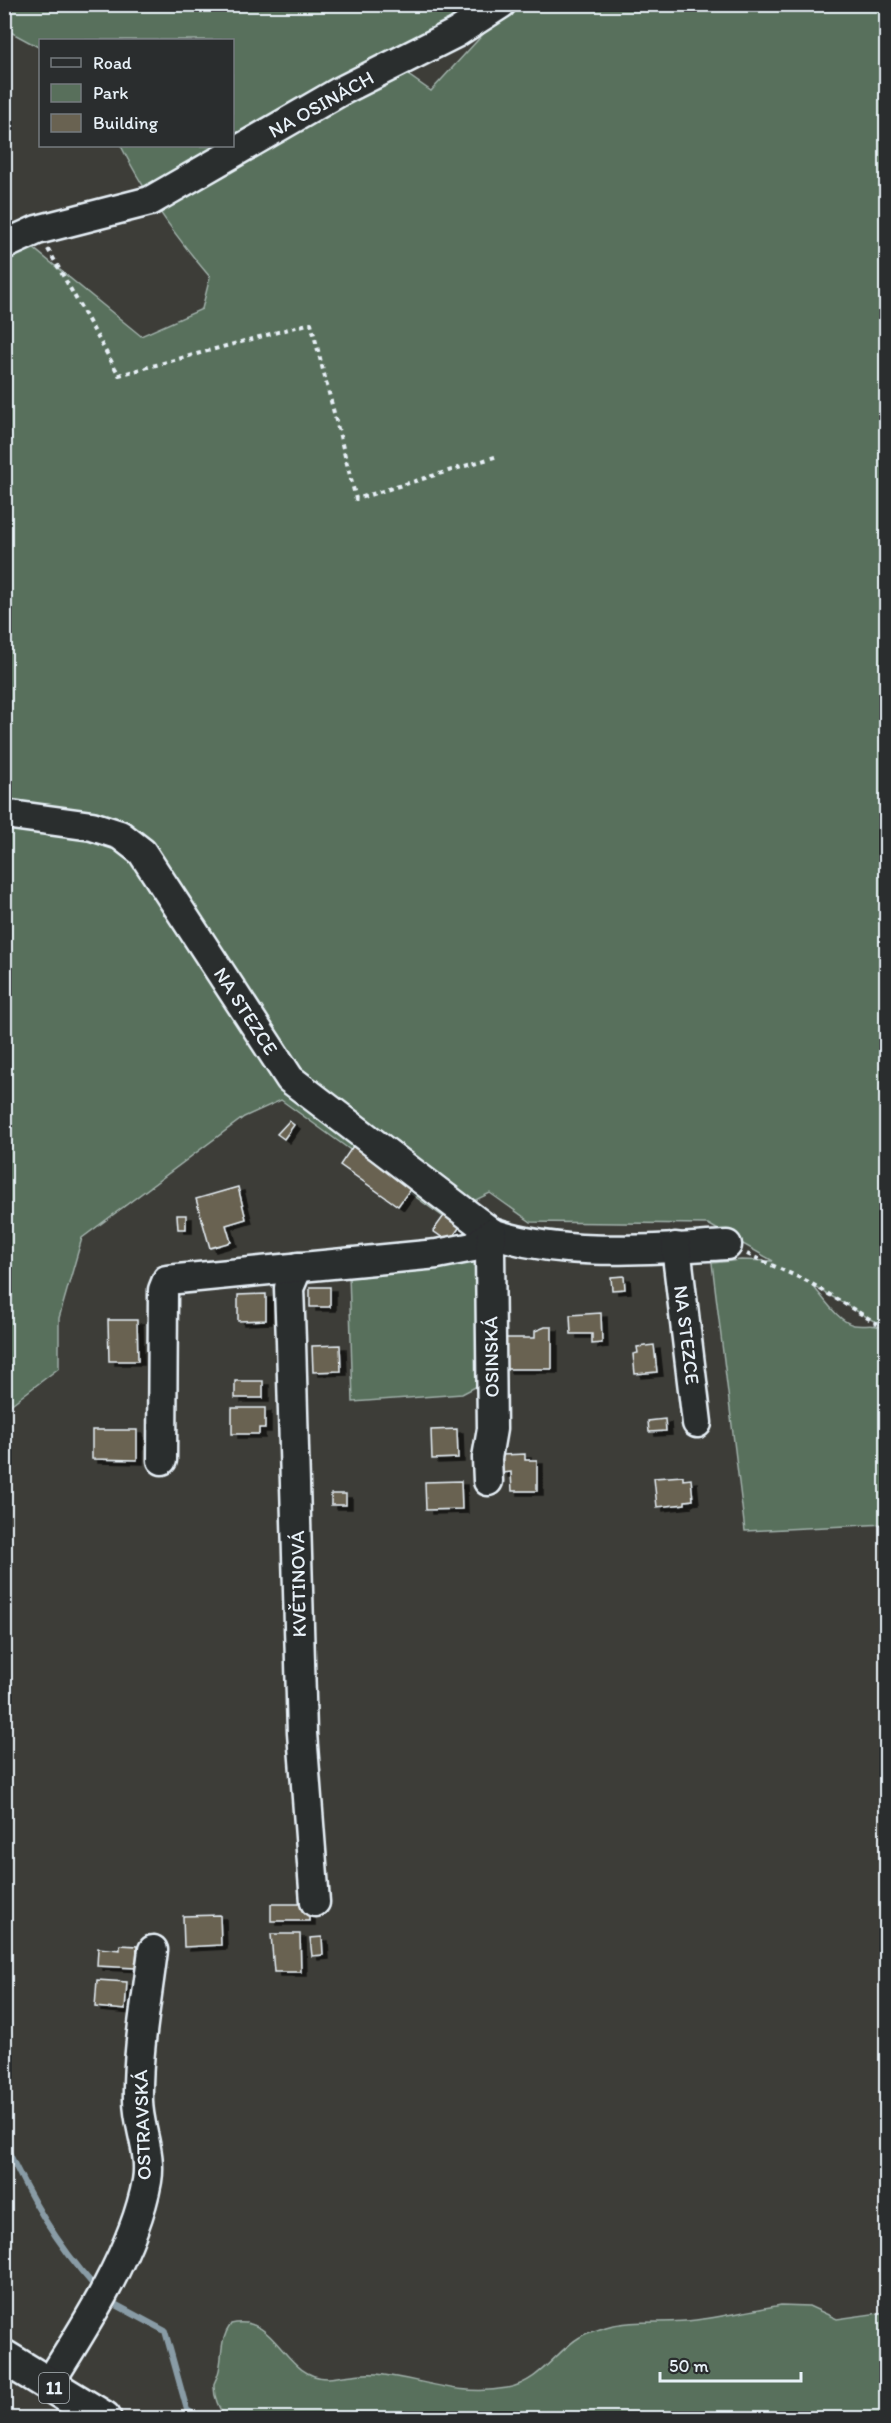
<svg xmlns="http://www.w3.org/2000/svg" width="891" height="2423" viewBox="0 0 891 2423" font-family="Itim,sans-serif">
<defs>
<filter id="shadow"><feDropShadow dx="6" dy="4" stdDeviation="0" flood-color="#0009"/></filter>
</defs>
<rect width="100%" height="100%" fill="#3d3d38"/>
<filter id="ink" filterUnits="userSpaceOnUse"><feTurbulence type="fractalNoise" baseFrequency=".0167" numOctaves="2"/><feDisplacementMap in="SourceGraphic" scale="12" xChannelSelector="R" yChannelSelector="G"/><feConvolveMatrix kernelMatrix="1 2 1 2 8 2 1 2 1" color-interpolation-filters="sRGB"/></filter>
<g filter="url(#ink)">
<g fill="#586f5b" stroke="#a0b0aa" stroke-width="1.5">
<path d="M 4,5 L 495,5 L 384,58 L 431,91 L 510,5 L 886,5 L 886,1323 L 884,1327 L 812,1285 C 823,1297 838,1322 854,1325 C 866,1327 875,1322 886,1330 L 886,1524 L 745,1531 L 712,1263 L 741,1260 L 773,1261 L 708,1224 L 531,1222 L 490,1193 L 442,1216 L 281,1100 L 244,1117 L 82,1238 L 59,1318 L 59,1368 L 5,1409 L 5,241 L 17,235 L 141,336 L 202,309 L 210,277 C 175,236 145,194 121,146 L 232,146 L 232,40 L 40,40 L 40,48 L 5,29 Z"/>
<path d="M 479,1258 L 481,1384 L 462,1394 L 353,1402 L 349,1274 Z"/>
<path d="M 781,2305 L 809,2306 L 837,2319 L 886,2312 L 886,2418 L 225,2418 C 220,2409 214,2399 214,2387 C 213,2382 217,2379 218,2374 C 224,2355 218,2342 231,2324 C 278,2313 283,2379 328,2378 C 345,2377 359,2372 377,2374 C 424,2379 457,2397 507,2388 C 540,2382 556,2351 580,2337 C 587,2332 598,2330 606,2327 C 632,2319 668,2324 696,2320 C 725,2316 753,2310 781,2305 Z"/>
</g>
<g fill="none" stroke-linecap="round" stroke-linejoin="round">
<g stroke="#899ca6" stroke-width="6">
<path d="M 4,2142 C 30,2198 55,2242 96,2288"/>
<path d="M 107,2300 L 165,2331 L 187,2410 L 200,2418"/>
</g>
</g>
<g fill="#696251" stroke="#e8f1f8" stroke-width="1.5" filter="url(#shadow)">
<path d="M 289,1121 L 294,1125 L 284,1139 L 277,1134 Z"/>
<path d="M 353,1146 L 411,1188 L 398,1206 L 340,1165 Z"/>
<path d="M 238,1187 L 246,1219 L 226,1225 L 231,1242 L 210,1248 L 196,1199 Z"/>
<path d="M 446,1213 L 462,1224 L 451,1239 L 446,1240 L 433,1231 Z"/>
<path d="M 177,1215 L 186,1215 L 186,1229 L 178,1229 Z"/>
<path d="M 624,1276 L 625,1289 L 612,1290 L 611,1277 Z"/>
<rect x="310" y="1287" width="20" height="20"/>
<path d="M 266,1294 L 266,1320 L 238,1321 L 238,1295 Z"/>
<path d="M 601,1313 L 602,1343 L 592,1344 L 592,1334 L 571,1334 L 570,1315 Z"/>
<path d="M 108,1320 L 137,1320 L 138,1361 L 109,1361 Z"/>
<path d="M 545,1327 L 552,1327 L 552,1369 L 505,1369 L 505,1338 L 535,1338 L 535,1331 Z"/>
<path d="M 340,1345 L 341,1371 L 313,1372 L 312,1346 Z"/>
<path d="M 654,1345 L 657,1372 L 635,1374 L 633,1354 L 638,1353 L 637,1347 Z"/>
<rect x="235" y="1381" width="28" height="17"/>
<path d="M 232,1408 L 265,1408 L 265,1428 L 259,1428 L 259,1434 L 232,1434 Z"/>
<path d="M 665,1419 L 666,1431 L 649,1432 L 648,1421 Z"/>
<path d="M 457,1429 L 458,1458 L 432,1459 L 431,1430 Z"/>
<path d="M 92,1430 L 137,1430 L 137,1460 L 92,1459 Z"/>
<path d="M 525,1454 L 525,1460 L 537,1460 L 537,1491 L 512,1491 L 511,1472 L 502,1473 L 502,1455 Z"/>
<path d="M 683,1476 L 683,1480 L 691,1479 L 693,1500 L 685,1501 L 685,1504 L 657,1507 L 654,1478 Z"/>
<path d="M 461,1481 L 462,1509 L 426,1510 L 425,1482 Z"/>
<rect x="331" y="1494" width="15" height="11"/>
<rect x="271" y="1904" width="38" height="17"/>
<path d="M 220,1915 L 221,1945 L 184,1947 L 183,1916 Z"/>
<path d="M 271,1934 L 300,1934 L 301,1972 L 274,1972 Z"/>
<path d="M 322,1937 L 323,1955 L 312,1956 L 310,1938 Z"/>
<path d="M 120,1945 L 137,1946 L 136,1968 L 97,1966 L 98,1948 L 120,1950 Z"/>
<path d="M 97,1980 L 127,1982 L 125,2010 L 95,2007 Z"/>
</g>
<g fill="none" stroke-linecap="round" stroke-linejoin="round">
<g stroke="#e8f1f8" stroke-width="33">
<g id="minor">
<path d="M 4,245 L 37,230 L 150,201 L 339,92 L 456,33 L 501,4"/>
<path d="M 4,814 L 92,826 L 120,835 L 142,852 L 290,1079 L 492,1233 C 567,1258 650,1249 727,1245"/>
<path d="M 676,1247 L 697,1423"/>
<path d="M 298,1267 L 289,1288 L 291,1341 L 302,1733 L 315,1902"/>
<path d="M 162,1460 L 163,1290 L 167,1280 L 437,1254 L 473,1247 L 492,1233"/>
<path d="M 488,1481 L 487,1458 L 492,1429 L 490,1250 L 492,1233"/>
<path d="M 48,2385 C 85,2327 135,2249 147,2181 C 152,2153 138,2127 138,2100 C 137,2050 147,2000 153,1950"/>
</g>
</g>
<g stroke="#e8f1f8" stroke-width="38">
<path id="major" d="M 4,2357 L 104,2418"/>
</g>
<g stroke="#e8f1f8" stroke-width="4" stroke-dasharray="4.5 4.5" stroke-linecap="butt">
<path d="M 48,249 L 119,375 L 311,323 L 356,499 L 498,456"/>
<path d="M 747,1254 L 807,1281 L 886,1329"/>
</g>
<use href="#minor" stroke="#2a2d2e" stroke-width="28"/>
<use href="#major" stroke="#2a2d2e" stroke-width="33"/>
</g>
</g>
<g text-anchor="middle" stroke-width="4.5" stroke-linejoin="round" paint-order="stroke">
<rect fill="#2a2d2e" stroke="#afb6bb" stroke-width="1.5" x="39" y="2373" width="30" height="30" rx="4.5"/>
<g font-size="18" font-weight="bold" fill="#e8f1f8">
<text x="54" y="2394">11</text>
</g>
<g font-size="20" fill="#e8f1f8" stroke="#2a2d2e">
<text transform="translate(321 104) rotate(-29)" y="7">NA OSINÁCH</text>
<text transform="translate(246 1011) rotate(57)" y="7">NA STEZCE</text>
<text transform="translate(687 1335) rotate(83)" y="7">NA STEZCE</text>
<text transform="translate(491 1357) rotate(-91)" y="7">OSINSKÁ</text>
<text transform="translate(298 1584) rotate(-91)" y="7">KVĚTINOVÁ</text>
<text transform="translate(142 2125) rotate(-92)" y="7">OSTRAVSKÁ</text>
</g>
</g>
<rect width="891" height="2423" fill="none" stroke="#2a2d2e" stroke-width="24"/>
<rect x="12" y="12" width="867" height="2399" fill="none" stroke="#e8f1f8" stroke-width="2" filter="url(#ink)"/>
<rect x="39" y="39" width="195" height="108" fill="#2a2d2e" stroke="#767b7f" stroke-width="1.5"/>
<rect x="51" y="58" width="30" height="9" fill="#2a2d2e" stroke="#767b7f" stroke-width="1.5"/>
<text x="93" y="69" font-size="18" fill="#e8f1f8">Road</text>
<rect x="51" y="84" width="30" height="18" fill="#586f5b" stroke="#767b7f" stroke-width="1.5"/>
<text x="93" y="99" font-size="18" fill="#e8f1f8">Park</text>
<rect x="51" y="114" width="30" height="18" fill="#696251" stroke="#767b7f" stroke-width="1.5"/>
<text x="93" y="129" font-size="18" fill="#e8f1f8">Building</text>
<path d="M660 2372v9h141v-9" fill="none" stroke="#e8f1f8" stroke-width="3"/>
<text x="669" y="2372" font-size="18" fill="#e8f1f8" stroke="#2a2d2e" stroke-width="4.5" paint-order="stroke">50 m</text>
</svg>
